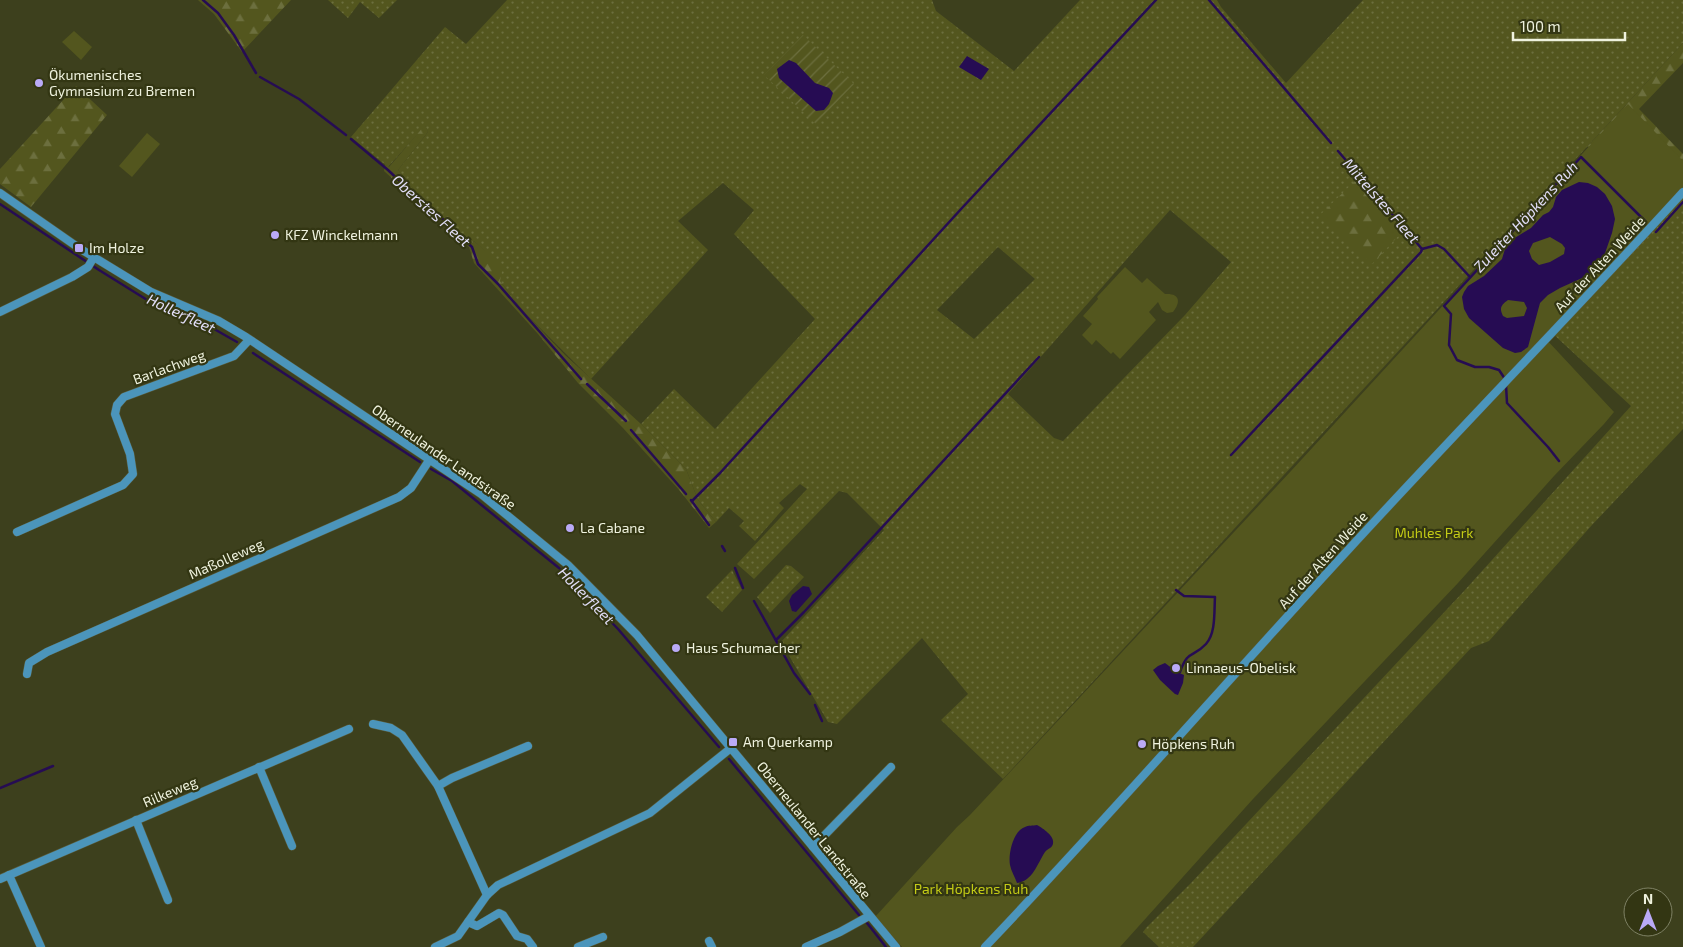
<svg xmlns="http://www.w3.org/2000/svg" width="1683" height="947" viewBox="0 0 1683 947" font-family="'Exo 2',sans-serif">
<defs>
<pattern id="grass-dots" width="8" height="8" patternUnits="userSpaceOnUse" patternTransform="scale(1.25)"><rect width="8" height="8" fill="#53561e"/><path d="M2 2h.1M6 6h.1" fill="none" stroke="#6c6f3e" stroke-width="1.8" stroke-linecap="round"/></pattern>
<pattern id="forest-firs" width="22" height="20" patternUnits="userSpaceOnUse" patternTransform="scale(1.25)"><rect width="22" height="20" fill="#53561e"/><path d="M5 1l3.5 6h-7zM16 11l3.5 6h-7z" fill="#6c6f3e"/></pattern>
<pattern id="garden-furrows" width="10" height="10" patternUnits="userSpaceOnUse" patternTransform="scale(1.25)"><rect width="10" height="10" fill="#53561e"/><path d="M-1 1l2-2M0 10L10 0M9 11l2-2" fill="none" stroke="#6c6f3e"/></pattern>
</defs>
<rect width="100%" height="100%" fill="#3d401d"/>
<g fill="url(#grass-dots)" fill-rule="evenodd">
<path d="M 328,0 L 397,0 L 379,18 L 360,2 L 348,18 Z"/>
<path d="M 507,0 L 932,0 L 936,11 L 1014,71 L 1080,0 L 1217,0 L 1221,7 L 1286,83 L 1363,0 L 1683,0 L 1683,43 L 1003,779 L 941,720 L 968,694 L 922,638 L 837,724 L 828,722 L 781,642 L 884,530 L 847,493 L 839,491 L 754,579 L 737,564 L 807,489 L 800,484 L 779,503 L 784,508 L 755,541 L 739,526 L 744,521 L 729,508 L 716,522 L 698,500 L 686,469 L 641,424 L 674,389 L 715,429 L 815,319 L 734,234 L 754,210 L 723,183 L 678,221 L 708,250 L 591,379 L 524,312 L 500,281 L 485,251 L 474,241 L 469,247 L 446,223 L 427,210 L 432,205 L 413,188 L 398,170 L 428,132 L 425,126 L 388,167 L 351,137 L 445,27 L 466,44 ZM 1170,210 L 1231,262 L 1185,315 L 1063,441 L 1054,438 L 1008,394 ZM 998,247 L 1035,279 L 974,339 L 937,310 Z"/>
<path d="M 1683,196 L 1683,429 L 1592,525 L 1489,641 L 1471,648 L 1193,947 L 1159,947 L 1143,932 L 1146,928 L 1191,883 L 1464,591 L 1631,406 L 1552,333 Z"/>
<path d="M 786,565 L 791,566 L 804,577 L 770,613 L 757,597 Z"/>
<path d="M 732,570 L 742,590 L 722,612 L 706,597 Z"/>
</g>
<g fill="url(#forest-firs)">
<path d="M 198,0 L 291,0 L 242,52 L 214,14 Z"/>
<path d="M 1683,43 L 1683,63 L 1639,109 L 1683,154 L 1683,168 L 1587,147 Z"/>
<path d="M 76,86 L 107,115 L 31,207 L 0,184 L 0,169 Z"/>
<path d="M 425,125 L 428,132 L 398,170 L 413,188 L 432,205 L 427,210 L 384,171 L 385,165 L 389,167 Z"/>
<path d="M 1358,178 L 1405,229 L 1372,264 L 1320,215 Z"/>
<path d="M 474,241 L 503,266 L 500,281 L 524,312 L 565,355 L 641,424 L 686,469 L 698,500 L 716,522 L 709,528 L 680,491 L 623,428 L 578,383 L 538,334 L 474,263 L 469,247 Z"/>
</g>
<g fill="#53561e">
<path d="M 74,31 L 92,47 L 81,60 L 62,42 Z"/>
<path d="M 1628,104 L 1683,161 L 1683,187 L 1545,338 L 1614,412 L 1604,424 L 1554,476 L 1458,583 L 1253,799 L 1120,947 L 902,947 L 875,917 L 957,827 L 970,815 L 1291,471 Z"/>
<path d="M 147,133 L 160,144 L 132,177 L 119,166 Z"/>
<path d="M 1125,267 L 1142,283 L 1147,278 L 1165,294 C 1180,293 1181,302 1173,312 L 1167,313 L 1162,310 L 1158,302 L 1149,312 L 1156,320 L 1120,359 L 1113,352 L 1111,354 L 1096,340 L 1092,345 L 1082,335 L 1092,324 L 1083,316 L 1098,299 L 1097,297 Z"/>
</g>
<path fill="url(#garden-furrows)" d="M 803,35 L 854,84 L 816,124 L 764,75 Z"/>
<g fill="#260c53" fill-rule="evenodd">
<path d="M 967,56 L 989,69 L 981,80 L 959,67 Z"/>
<path d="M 789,60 L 796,63 L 815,83 L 829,88 L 833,93 L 829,104 L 824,110 L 816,111 L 779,78 L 777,69 Z"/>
<path d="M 1579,182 L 1588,183 L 1597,187 L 1605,194 L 1612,206 L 1615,219 L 1612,233 L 1604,256 L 1591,274 L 1560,288 L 1548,295 L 1540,303 L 1528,347 L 1521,352 L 1515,353 L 1503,348 L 1469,318 L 1464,309 L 1462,297 L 1464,292 L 1468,286 L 1484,276 L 1502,259 L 1505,249 L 1513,239 L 1531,228 L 1543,215 L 1549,212 L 1553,207 L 1556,197 L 1562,190 ZM 1550,237 L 1562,244 L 1565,248 L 1564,254 L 1550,262 L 1539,265 L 1532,259 L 1529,251 L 1533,243 ZM 1508,300 L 1524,302 L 1527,308 L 1524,316 L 1507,318 L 1503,316 C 1499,308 1501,305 1508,300 Z"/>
<path d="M 803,586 L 809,587 L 812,594 L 796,612 L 792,611 L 789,601 L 792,595 Z"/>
<path d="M 1165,663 L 1177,672 L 1184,675 L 1183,683 L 1178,695 L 1175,694 L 1160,680 L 1153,670 L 1158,666 Z"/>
<path d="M 1037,825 C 1041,827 1053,835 1053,841 C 1054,848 1048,848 1045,852 C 1037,864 1033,881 1017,883 C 1015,877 1011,871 1010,865 C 1008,854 1013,831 1025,827 C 1028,825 1033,826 1037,825 Z"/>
</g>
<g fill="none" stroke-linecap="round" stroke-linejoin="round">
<g stroke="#260c53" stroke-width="2.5">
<path d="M 203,0 L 218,13 L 234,35 L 256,73"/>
<path d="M 1209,0 L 1331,143"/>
<path d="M 260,77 L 299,99 L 346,135"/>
<path d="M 351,139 L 388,170 L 430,210 L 444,220 L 472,247 L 478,264 L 498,284 L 581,379"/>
<path d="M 1338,151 L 1422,249 L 1437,245 L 1444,249 L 1470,277"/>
<path d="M 0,204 L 99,270 L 152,303 L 207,325 L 237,342"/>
<path d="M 1656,232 L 1683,202"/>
<path d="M 253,353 L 420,462"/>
<path d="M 1505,379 L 1499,370 L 1489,367 L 1475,367 L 1457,360 L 1449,345 L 1451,314 L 1444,306 L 1581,157 L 1645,221"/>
<path d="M 587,384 L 626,421"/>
<path d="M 1506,385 L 1507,403 L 1548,447 L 1559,461"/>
<path d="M 631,430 L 686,494"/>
<path d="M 1231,455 L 1421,252 L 1422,249"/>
<path d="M 431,469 L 452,481 L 559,568 L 618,629 L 719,747"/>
<path d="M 691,500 L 709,525"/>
<path d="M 692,501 L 720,473 L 962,208 L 1156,0"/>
<path d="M 722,546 L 725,551"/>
<path d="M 735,568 L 743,588"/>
<path d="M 1176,590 L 1184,596 L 1215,597 C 1214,612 1216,633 1206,644 C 1193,658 1188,649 1180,672"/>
<path d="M 754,601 L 794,673 L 810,694"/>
<path d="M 776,640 L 804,612 L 1039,357"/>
<path d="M 815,705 L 822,721"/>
<path d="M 729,759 L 859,915"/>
<path d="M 0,788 L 53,766"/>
<path d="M 867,923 L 886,947"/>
</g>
<g stroke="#595c3c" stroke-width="9">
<g id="minor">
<path d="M 0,193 L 79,248 L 151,292 L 219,321 L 246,337 L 481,494 L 568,565 L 637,635 L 896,947"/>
<path d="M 0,312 L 72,277 L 88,267 L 94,257"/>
<path d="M 17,532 L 123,485 L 133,474 L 130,454 L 115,414 L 117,405 L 124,397 L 234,356 L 249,340"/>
<path d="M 27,674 L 29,663 L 47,652 L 399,497 L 411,488 L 430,459"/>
<path d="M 373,724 L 391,728 L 402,735 L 438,786 L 487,895"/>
<path d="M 259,767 L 292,846"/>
<path d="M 438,786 L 452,778 L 528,746"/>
<path d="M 136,820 L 168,900"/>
<path d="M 813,847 L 891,767"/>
<path d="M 9,875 L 41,947"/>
<path d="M 0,879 L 349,729"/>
<path d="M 468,922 L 477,926 L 499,913 L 503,915 L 517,936 L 527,939 L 533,947"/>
<path d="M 709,941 L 712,947"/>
<path d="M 435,947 L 458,936 L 487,895 L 498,885 L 650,813 L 731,748"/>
<path d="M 578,947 L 603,937"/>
<path d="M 806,947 L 840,932 L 869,916"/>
<path d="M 985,947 C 1109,817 1226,682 1348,550 C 1458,430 1573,313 1683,192"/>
</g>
</g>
<use href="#minor" stroke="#4b95bb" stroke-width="8"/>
</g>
<g fill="#baaaf7" stroke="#333613" stroke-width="2">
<circle cx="39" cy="83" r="5"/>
<circle cx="275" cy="235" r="5"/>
<rect x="74" y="243" width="10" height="10" rx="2.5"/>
<circle cx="570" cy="528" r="5"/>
<circle cx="676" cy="648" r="5"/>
<circle cx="1176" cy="668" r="5"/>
<rect x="728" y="737" width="10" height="10" rx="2.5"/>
<circle cx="1142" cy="744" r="5"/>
</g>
<g text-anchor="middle" stroke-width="4.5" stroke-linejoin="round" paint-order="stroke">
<g font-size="14" fill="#eff2de" stroke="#333613" text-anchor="start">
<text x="49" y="80">Ökumenisches<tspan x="49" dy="16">Gymnasium zu Bremen</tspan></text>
<text x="285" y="240">KFZ Winckelmann</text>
<text x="89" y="253">Im Holze</text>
<text x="580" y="533">La Cabane</text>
<text x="686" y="653">Haus Schumacher</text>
<text x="1186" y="673">Linnaeus-Obelisk</text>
<text x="743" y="747">Am Querkamp</text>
<text x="1152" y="749">Höpkens Ruh</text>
</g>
<g font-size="14" fill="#eff2de" stroke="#333613">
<text transform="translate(1600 264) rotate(-47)" y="5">Auf der Alten Weide</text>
<text transform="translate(169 367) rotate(-20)" y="5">Barlachweg</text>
<text transform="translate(444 457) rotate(35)" y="5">Oberneulander Landstraße</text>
<text transform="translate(226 559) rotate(-24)" y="5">Maßolleweg</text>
<text transform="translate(1323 560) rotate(-48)" y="5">Auf der Alten Weide</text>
<text transform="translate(170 792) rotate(-23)" y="5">Rilkeweg</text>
<text transform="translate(814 830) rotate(51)" y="5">Oberneulander Landstraße</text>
</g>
<g font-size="14" fill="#c3cb16" stroke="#333613">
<text x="1434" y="538">Muhles Park</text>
<text x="971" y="894">Park Höpkens Ruh</text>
</g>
<g font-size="15" font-style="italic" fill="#e2def8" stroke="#333613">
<text transform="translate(1381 201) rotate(49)" y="5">Mittelstes Fleet</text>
<text transform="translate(431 211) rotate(42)" y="5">Oberstes Fleet</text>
<text transform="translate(1526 217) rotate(-47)" y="5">Zuleiter Höpkens Ruh</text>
<text transform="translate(181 314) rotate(25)" y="5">Hollerfleet</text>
<text transform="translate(586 596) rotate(46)" y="5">Hollerfleet</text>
</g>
</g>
<g transform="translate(1648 912)"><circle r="24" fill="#333613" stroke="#7e8164"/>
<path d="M0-4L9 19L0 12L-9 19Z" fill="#baaaf7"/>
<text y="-8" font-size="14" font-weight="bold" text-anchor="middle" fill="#eff2de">N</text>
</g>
<path d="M1513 32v8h112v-8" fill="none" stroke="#eff2de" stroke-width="2.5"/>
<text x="1520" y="32" font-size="15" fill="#eff2de" stroke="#333613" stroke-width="4" paint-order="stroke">100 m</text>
</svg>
